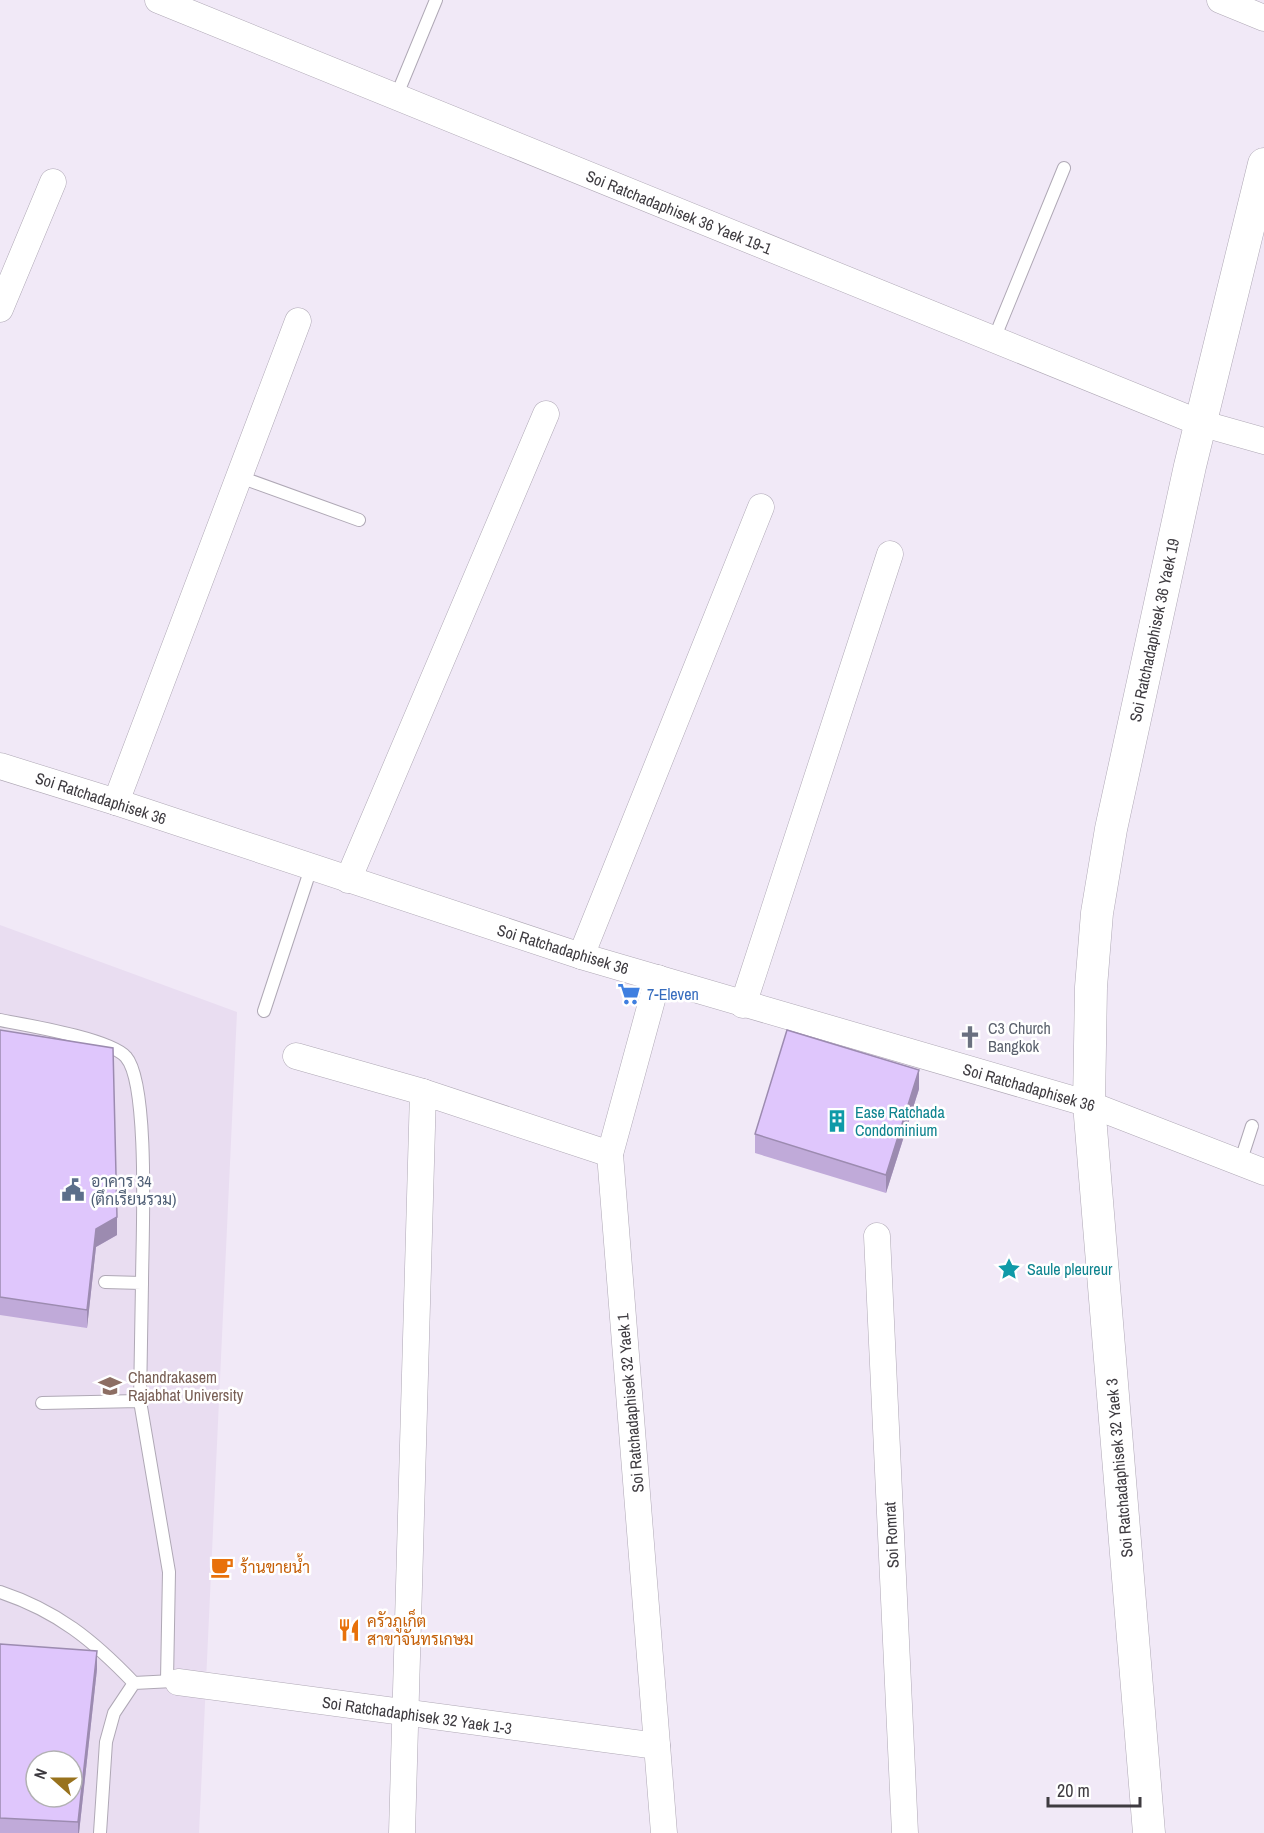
<svg xmlns="http://www.w3.org/2000/svg" width="1264" height="1833" viewBox="0 0 1264 1833" font-family="'Archivo Narrow',Sarabun,sans-serif">
<rect width="100%" height="100%" fill="#f1e9f7"/>
<path fill="#e9ddf1" fill-rule="evenodd" d="M 0,925 L 237,1012 L 199,1833 L 0,1833 ZM 36,1761 L 72,1761 L 72,1797 L 36,1797 Z"/>
<g fill="none" stroke-linecap="round" stroke-linejoin="round">
<g stroke="#afa8b5" stroke-width="14">
<g id="service">
<path d="M 396,97 L 436,0"/>
<path d="M 994,339 L 1064,168"/>
<path d="M 240,477 L 359,520"/>
<path d="M 264,1011 L 311,868"/>
<path d="M 0,1020 C 26,1025 111,1039 126,1057 C 150,1084 142,1243 142,1283"/>
<path d="M 1240,1163 L 1252,1126"/>
<path d="M 105,1282 L 142,1283 L 140,1401"/>
<path d="M 42,1403 L 140,1401 L 169,1572 L 167,1680"/>
<path d="M 0,1592 C 57,1611 93,1640 134,1683"/>
<path d="M 100,1833 L 106,1742 L 114,1713 L 134,1683 L 173,1681"/>
</g>
</g>
<g stroke="#afa8b5" stroke-width="27">
<g id="minor">
<path d="M 158,0 L 1200,423 L 1264,441"/>
<path d="M 1220,0 L 1264,18"/>
<path d="M 0,309 L 53,182"/>
<path d="M 0,766 L 116,802 L 581,956 L 1089,1104 L 1264,1172"/>
<path d="M 116,802 L 298,321"/>
<path d="M 348,880 L 546,414"/>
<path d="M 581,956 L 761,507"/>
<path d="M 658,978 L 610,1154 L 664,1833"/>
<path d="M 743,1005 L 890,554"/>
<path d="M 296,1056 L 423,1092"/>
<path d="M 877,1236 L 905,1833"/>
<path d="M 178,1682 L 657,1746"/>
<path d="M 402,1833 L 423,1092 L 610,1154"/>
</g>
</g>
<g stroke="#afa8b5" stroke-width="33">
<path id="tertiary" d="M 1149,1833 L 1089,1104 L 1091,987 L 1097,913 L 1111,829 L 1190,466 L 1264,164"/>
</g>
<use href="#service" stroke="#fff" stroke-width="12"/>
<use href="#minor" stroke="#fff" stroke-width="26"/>
<use href="#tertiary" stroke="#fff" stroke-width="32"/>
</g>
<g fill="#c0aad9">
<path d="M 0,1030 L 117,1235 L 96,1247 L 87,1328 L 0,1315 Z"/>
<path d="M 919,1089 L 886,1193 L 755,1153 L 755,1134 Z"/>
<path d="M 0,1644 L 97,1669 L 79,1833 L 0,1833 Z"/>
</g>
<g fill="#9c8bb0">
<path d="M 919,1070 L 919,1089 L 886,1193 L 886,1175 Z"/>
<path d="M 117,1217 L 117,1235 L 96,1247 L 87,1328 L 87,1310 L 96,1229 Z"/>
<path d="M 97,1651 L 97,1669 L 79,1833 L 78,1833 L 78,1822 Z"/>
</g>
<g fill="#dfc6fc" stroke="#9c8bb0" stroke-width="1.5" fill-rule="evenodd">
<path d="M 0,1030 L 113,1048 L 117,1217 L 96,1229 L 87,1310 L 0,1297 Z"/>
<path d="M 787,1030 L 919,1070 L 886,1175 L 755,1134 Z"/>
<path d="M 0,1644 L 97,1651 L 78,1822 L 0,1818 ZM 36,1761 L 72,1761 L 72,1797 L 36,1797 Z"/>
</g>
<defs>
<g id="supermarket-bare" transform="scale(1.8)"><path d="M-6-5.5h2.5l.6 2H6L4.5 2H-2.5L-4.4-4H-6ZM-1.5 3.2a1.3 1.3 0 1 0 .1 0ZM3 3.2a1.3 1.3 0 1 0 .1 0Z" fill="#3f7fe0" stroke="#fff" stroke-width="2.5" paint-order="stroke"/></g>
<g id="church-bare" transform="scale(1.8)"><path d="M-1.2-6h2.4v3.5h3.3v2.4h-3.3V6h-2.4V-.1h-3.3v-2.4h3.3Z" fill="#6b7280" stroke="#fff" stroke-width="2.5" paint-order="stroke"/></g>
<g id="building-bare" transform="scale(1.8)"><path d="M-4-6H4V6H1V3H-1V6H-4ZM-2.5-4.3h1.7v1.8h-1.7ZM.8-4.3h1.7v1.8H.8ZM-2.5-1h1.7V.8h-1.7ZM.8-1h1.7V.8H.8Z" fill="#0f9aa8" stroke="#fff" stroke-width="2.5" paint-order="stroke"/></g>
<g id="civic-bare" transform="scale(1.8)"><path d="M-.6-6.5H3V-4.5H.6V-3L4-1V1h2V6H-6V1h2V-1L-.6-3ZM-1.2 2.5V6h2.4V2.5Z" fill="#5c6f8a" stroke="#fff" stroke-width="2.5" paint-order="stroke"/></g>
<g id="sight-bare" transform="scale(1.8)"><path d="M0-6L1.8-2.2L6-1.7L2.9 1.2L3.7 5.4L0 3.3L-3.7 5.4L-2.9 1.2L-6-1.7L-1.8-2.2Z" fill="#0f9aa8" stroke="#fff" stroke-width="2.5" paint-order="stroke"/></g>
<g id="university-bare" transform="scale(1.8)"><path d="M0-5L7-2L0 1L-7-2ZM-4 1L0 2.5L4 1V4Q0 6-4 4Z" fill="#8d6e63" stroke="#fff" stroke-width="2.5" paint-order="stroke"/></g>
<g id="cafe-bare" transform="scale(1.8)"><path d="M-5.5-4.5H6V0H3Q3 3.5 0 3.5H-2.5Q-5.5 3.5-5.5 0ZM3-3.2v2h1.7v-2ZM-6 4.5H4V6H-6Z" fill="#e8710a" stroke="#fff" stroke-width="2.5" paint-order="stroke"/></g>
<g id="restaurant-bare" transform="scale(1.8)"><path d="M-5-6h1v4h1v-4h1v4h1v-4h1v5L-1.5 .5V6h-2V.5L-5-1ZM5-6V6H3V1.5H1.5Q1.5-4 5-6Z" fill="#e8710a" stroke="#fff" stroke-width="2.5" paint-order="stroke"/></g>
</defs>
<g fill-rule="evenodd">
<use href="#supermarket-bare" x="629" y="994"/>
<use href="#church-bare" x="970" y="1037"/>
<use href="#building-bare" x="837" y="1121"/>
<use href="#civic-bare" x="73" y="1190"/>
<use href="#sight-bare" x="1009" y="1269"/>
<use href="#university-bare" x="110" y="1386"/>
<use href="#cafe-bare" x="222" y="1567"/>
<use href="#restaurant-bare" x="349" y="1630"/>
</g>
<g text-anchor="middle" stroke-width="5" stroke-linejoin="round" paint-order="stroke">
<g font-size="16" fill="#3e3b40" stroke="#fff">
<text transform="translate(679 212) rotate(22)" y="6">Soi Ratchadaphisek 36 Yaek 19-1</text>
<text transform="translate(1154 630) rotate(-78)" y="6">Soi Ratchadaphisek 36 Yaek 19</text>
<text transform="translate(101 798) rotate(18)" y="6">Soi Ratchadaphisek 36</text>
<text transform="translate(563 949) rotate(17)" y="6">Soi Ratchadaphisek 36</text>
<text transform="translate(1029 1087) rotate(16)" y="6">Soi Ratchadaphisek 36</text>
<text transform="translate(630 1403) rotate(-95)" y="6">Soi Ratchadaphisek 32 Yaek 1</text>
<text transform="translate(1119 1468) rotate(-95)" y="6">Soi Ratchadaphisek 32 Yaek 3</text>
<text transform="translate(891 1535) rotate(-93)" y="6">Soi Romrat</text>
<text transform="translate(417 1715) rotate(8)" y="6">Soi Ratchadaphisek 32 Yaek 1-3</text>
</g>
<g font-size="16" fill="#366cbe" stroke="#fff" text-anchor="start">
<text x="647" y="1000">7-Eleven</text>
</g>
<g font-size="16" fill="#5b616d" stroke="#fff" text-anchor="start">
<text x="988" y="1034">C3 Church<tspan x="988" dy="18">Bangkok</tspan></text>
</g>
<g font-size="16" fill="#0d838f" stroke="#fff" text-anchor="start">
<text x="855" y="1118">Ease Ratchada<tspan x="855" dy="18">Condominium</tspan></text>
<text x="1027" y="1275">Saule pleureur</text>
</g>
<g font-size="16" fill="#4e5e75" stroke="#fff" text-anchor="start">
<text x="91" y="1187">อาคาร 34<tspan x="91" dy="18">(ตึกเรียนรวม)</tspan></text>
</g>
<g font-size="16" fill="#785e54" stroke="#fff" text-anchor="start">
<text x="128" y="1383">Chandrakasem<tspan x="128" dy="18">Rajabhat University</tspan></text>
</g>
<g font-size="16" fill="#c56008" stroke="#fff" text-anchor="start">
<text x="240" y="1573">ร้านขายน้ำ</text>
<text x="367" y="1627">ครัวภูเก็ต<tspan x="367" dy="18">สาขาจันทรเกษม</tspan></text>
</g>
</g>
<g transform="translate(54 1779) rotate(291)"><circle r="28" fill="#ffffff" stroke="#b2b1b3" stroke-width="1.5"/>
<path d="M0-4.5L10 22L0 15L-10 22Z" fill="#98721d"/>
<text y="-9" font-size="16" font-weight="bold" text-anchor="middle" fill="#3e3b40">N</text>
</g>
<path d="M1048 1797v9h92v-9" fill="none" stroke="#3e3b40" stroke-width="3"/>
<text x="1057" y="1797" font-size="18" fill="#3e3b40" stroke="#ffffff" stroke-width="4.5" paint-order="stroke">20 m</text>
</svg>
